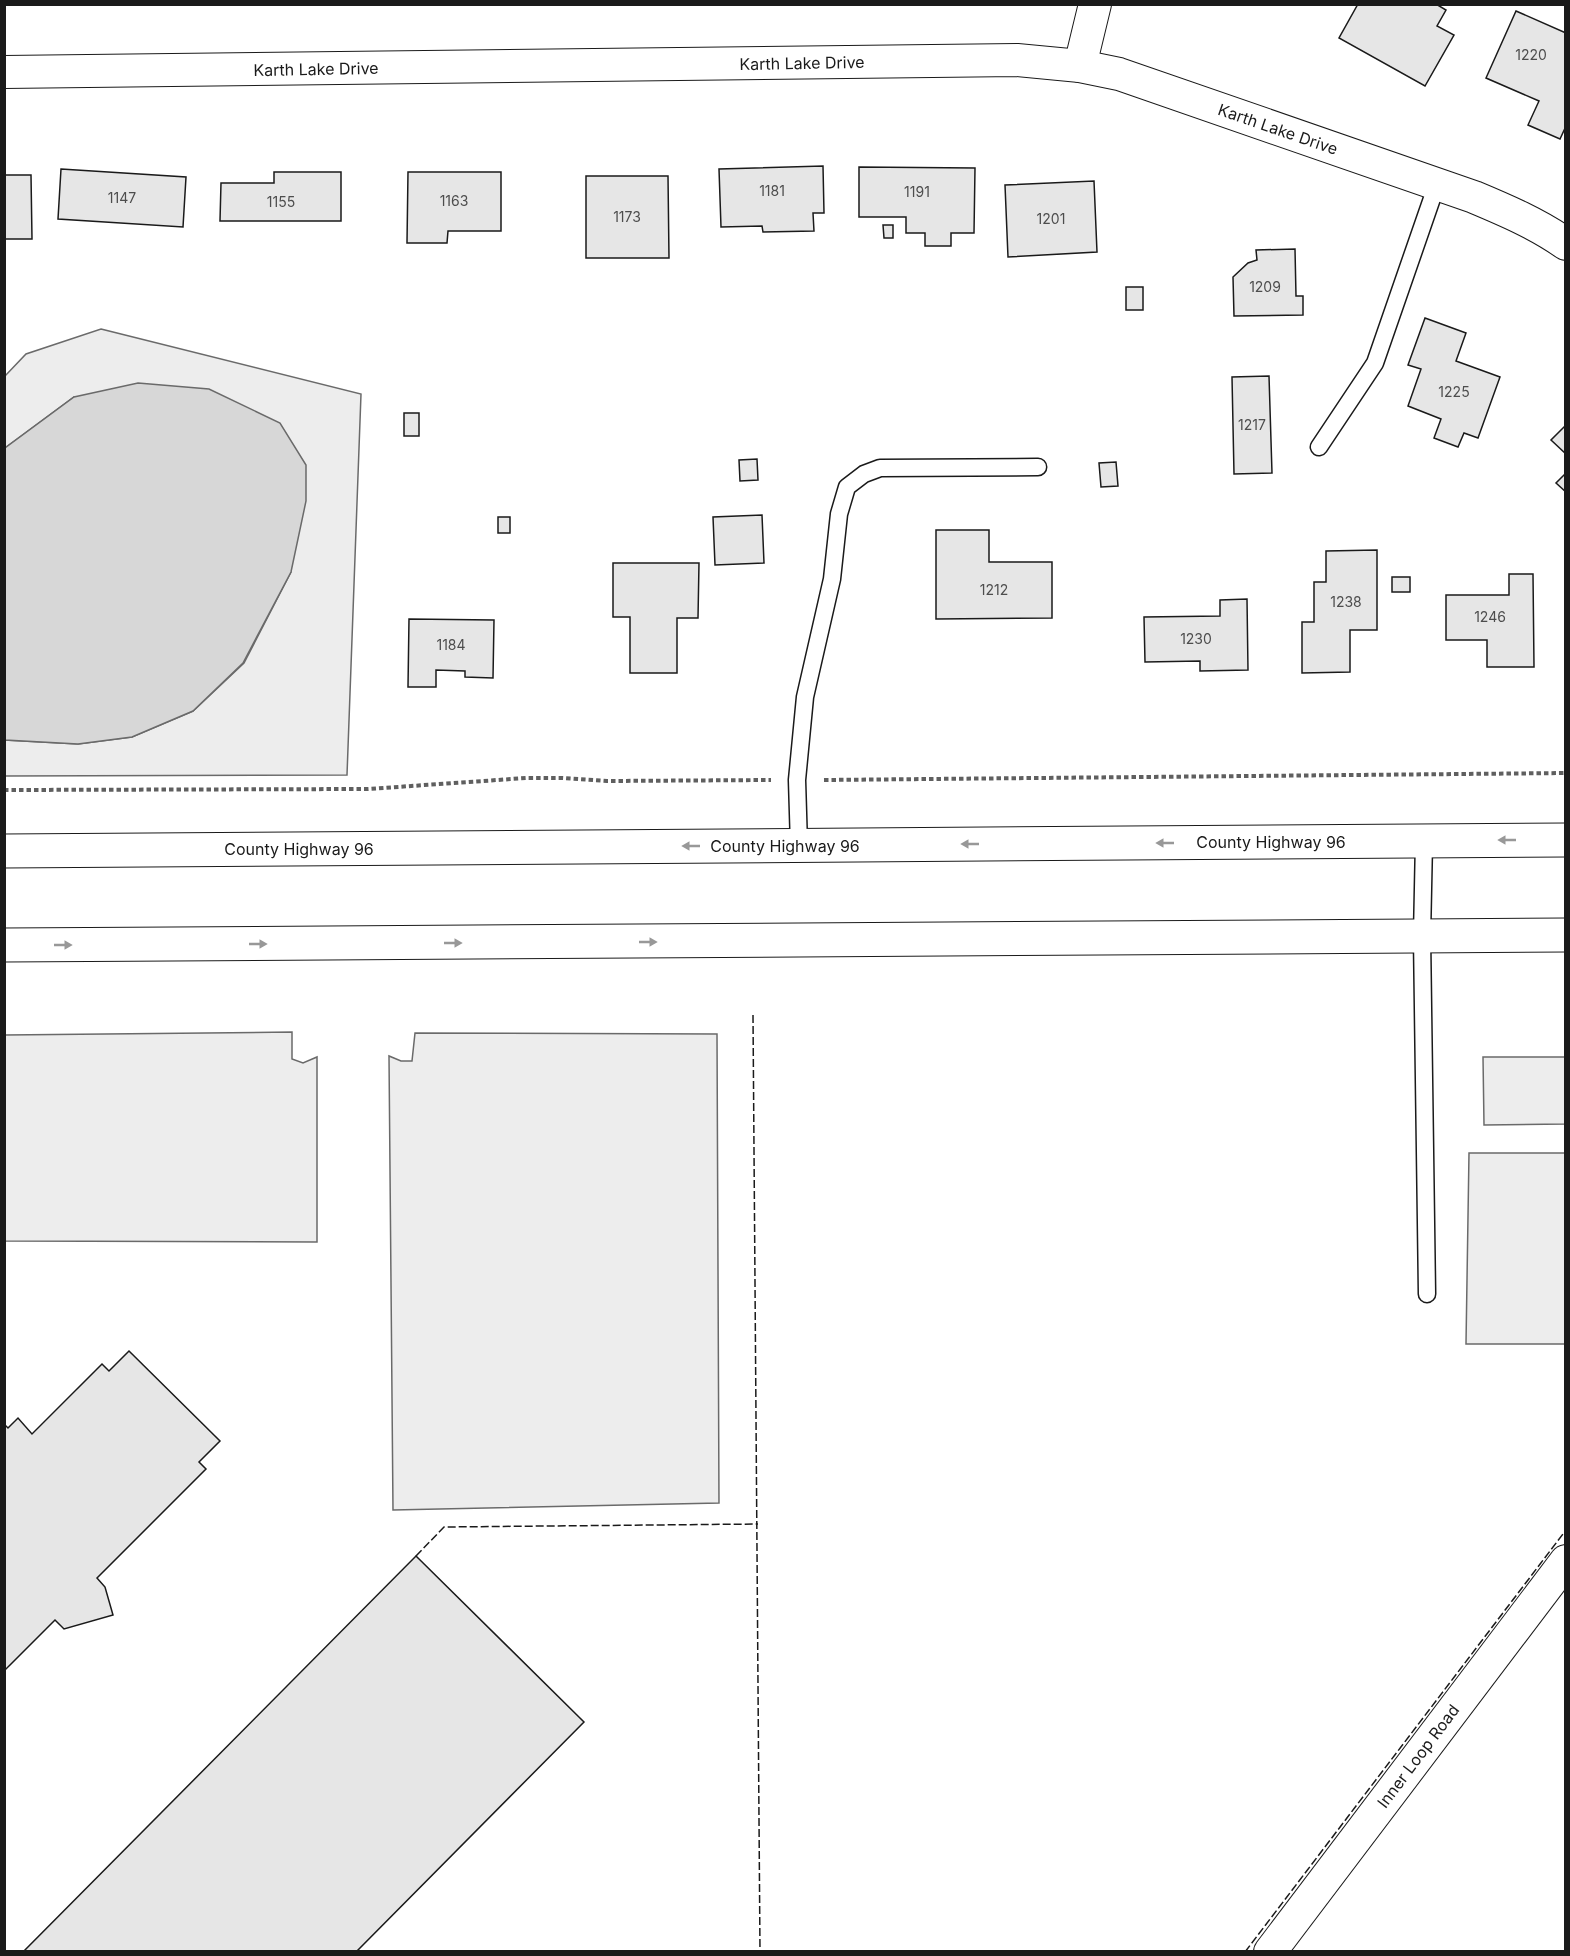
<svg xmlns="http://www.w3.org/2000/svg" width="1570" height="1956" viewBox="0 0 1570 1956" font-family="Inter,sans-serif">
<rect width="100%" height="100%" fill="#fff"/>
<g fill="#ededed" stroke="#6a6a6a" stroke-width="1.5">
<path d="M 101,329 L 361,394 L 347,775 L 5,776 L 4,740 L 78,744 L 132,737 L 193,711 L 244,663 L 291,572 L 74,397 L 5,448 L 5,376 L 26,354 Z"/>
<path d="M 292,1032 L 292,1059 L 303,1063 L 317,1057 L 317,1242 L 5,1241 L 5,1035 Z"/>
<path d="M 415,1033 L 717,1034 L 719,1503 L 393,1510 L 389,1056 L 401,1061 L 412,1061 Z"/>
<path d="M 1483,1057 L 1565,1057 L 1565,1124 L 1484,1125 Z"/>
<path d="M 1469,1153 L 1565,1153 L 1565,1344 L 1466,1344 Z"/>
</g>
<path fill="#d7d7d7" stroke="#6a6a6a" stroke-width="1.5" d="M 138,383 L 209,389 L 280,423 L 306,465 L 306,501 L 291,572 L 243,663 L 193,711 L 132,737 L 78,744 L 5,740 L 5,448 L 74,397 Z"/>
<g fill="#e6e6e6" stroke="#1a1a1a" stroke-width="1.5">
<path d="M 1358,4 L 1436,4 L 1446,10 L 1437,26 L 1454,35 L 1425,86 L 1339,38 Z"/>
<path d="M 1516,11 L 1566,33 L 1566,126 L 1560,139 L 1528,125 L 1539,101 L 1486,78 Z"/>
<path d="M 823,166 L 824,213 L 813,213 L 814,231 L 763,232 L 762,226 L 721,227 L 719,169 Z"/>
<path d="M 859,167 L 975,168 L 974,233 L 951,233 L 951,246 L 925,246 L 925,233 L 906,233 L 906,217 L 859,217 Z"/>
<path d="M 61,169 L 186,177 L 183,227 L 58,219 Z"/>
<path d="M 274,172 L 341,172 L 341,221 L 220,221 L 221,183 L 274,183 Z"/>
<path d="M 408,172 L 501,172 L 501,231 L 448,231 L 447,243 L 407,243 Z"/>
<path d="M 4,175 L 31,175 L 32,239 L 4,239 Z"/>
<path d="M 586,176 L 668,176 L 669,258 L 586,258 Z"/>
<path d="M 1094,181 L 1097,252 L 1008,257 L 1005,185 Z"/>
<path d="M 883,225 L 893,225 L 893,238 L 884,238 Z"/>
<path d="M 1295,249 L 1296,296 L 1303,296 L 1303,315 L 1234,316 L 1233,277 L 1248,263 L 1257,260 L 1256,250 Z"/>
<rect x="1126" y="287" width="17" height="23"/>
<path d="M 1425,318 L 1466,333 L 1456,361 L 1500,377 L 1478,438 L 1464,433 L 1458,447 L 1434,438 L 1441,419 L 1408,406 L 1421,369 L 1408,365 Z"/>
<path d="M 1269,376 L 1272,473 L 1234,474 L 1232,377 Z"/>
<rect x="404" y="413" width="15" height="23"/>
<path d="M 1566,425 L 1566,454 L 1551,440 Z"/>
<path d="M 757,459 L 758,480 L 740,481 L 739,460 Z"/>
<path d="M 1116,462 L 1118,486 L 1101,487 L 1099,463 Z"/>
<path d="M 1566,473 L 1566,492 L 1556,483 Z"/>
<path d="M 762,515 L 764,563 L 715,565 L 713,517 Z"/>
<rect x="498" y="517" width="12" height="16"/>
<path d="M 936,530 L 989,530 L 989,562 L 1052,562 L 1052,618 L 936,619 Z"/>
<path d="M 1377,550 L 1377,630 L 1350,630 L 1350,672 L 1302,673 L 1302,622 L 1314,622 L 1314,582 L 1326,582 L 1326,551 Z"/>
<path d="M 613,563 L 699,563 L 698,618 L 677,618 L 677,673 L 630,673 L 630,617 L 613,617 Z"/>
<path d="M 1509,574 L 1533,574 L 1534,667 L 1487,667 L 1487,640 L 1446,640 L 1446,595 L 1509,595 Z"/>
<rect x="1392" y="577" width="18" height="15"/>
<path d="M 1247,599 L 1248,670 L 1200,671 L 1200,661 L 1145,662 L 1144,617 L 1220,616 L 1220,600 Z"/>
<path d="M 409,619 L 494,620 L 493,678 L 465,677 L 465,671 L 436,670 L 436,687 L 408,687 Z"/>
<path d="M 129,1351 L 220,1441 L 199,1462 L 206,1469 L 97,1578 L 105,1587 L 113,1615 L 64,1629 L 55,1620 L 4,1671 L 4,1424 L 8,1428 L 18,1418 L 32,1434 L 102,1364 L 109,1371 Z"/>
<path d="M 416,1556 L 584,1722 L 356,1952 L 23,1952 Z"/>
</g>
<g fill="none" stroke-linecap="round" stroke-linejoin="round">
<g stroke="#1a1a1a" stroke-width="19">
<g id="service">
<path d="M 1319,447 L 1375,363 L 1437,184"/>
<path d="M 1424,841 L 1422,936 L 1427,1294"/>
<path d="M 799,846 L 797,780 L 805,697 L 832,579 L 839,514 L 847,487 L 864,474 L 880,468 L 1038,467"/>
</g>
</g>
<g stroke="#1a1a1a" stroke-width="34">
<g id="minor">
<path d="M 1080,66 L 1095,4"/>
<path d="M 4,72 L 1017,60 L 1080,66 L 1119,74 L 1474,197 C 1505,210 1538,224 1566,244"/>
<path d="M 1270,1952 L 1566,1561"/>
</g>
</g>
<g stroke="#1a1a1a" stroke-width="35">
<g id="primary">
<path d="M 4,851 L 1566,840"/>
<path d="M 4,945 L 1566,935"/>
</g>
</g>
<g stroke="#5f5f5f" stroke-width="4" stroke-dasharray="4.5 3" stroke-linecap="butt">
<path d="M 824,780 L 1566,773"/>
<path d="M 4,790 L 368,789 L 526,778 L 563,778 L 607,781 L 771,780"/>
</g>
<use href="#service" stroke="#fff" stroke-width="16"/>
<use href="#minor" stroke="#fff" stroke-width="32"/>
<use href="#primary" stroke="#fff" stroke-width="33"/>
<g stroke="#1a1a1a" stroke-width="1.5" stroke-dasharray="8 3" stroke-linecap="butt">
<path d="M 753,1015 L 760,1952"/>
<path d="M 416,1556 L 444,1527 L 758,1524"/>
<path d="M 1245,1952 L 1566,1530"/>
</g>
</g>
<defs><path id="oneway-solid" d="M-6-.8H1V-3.2L6.5 0L1 3.2V.8H-6Z" transform="scale(1.5)"/></defs>
<g fill="#989898">
<use href="#oneway-solid" transform="translate(1507 840) rotate(180)"/>
<use href="#oneway-solid" transform="translate(1165 843) rotate(180)"/>
<use href="#oneway-solid" transform="translate(970 844) rotate(180)"/>
<use href="#oneway-solid" transform="translate(691 846) rotate(180)"/>
<use href="#oneway-solid" transform="translate(648 942)"/>
<use href="#oneway-solid" transform="translate(453 943)"/>
<use href="#oneway-solid" transform="translate(258 944)"/>
<use href="#oneway-solid" transform="translate(63 945)"/>
</g>
<g text-anchor="middle" stroke-width="4.5" stroke-linejoin="round" paint-order="stroke">
<g font-size="14" fill="#4d4d4d">
<text x="1531" y="60">1220</text>
<text x="772" y="196">1181</text>
<text x="917" y="197">1191</text>
<text x="122" y="203">1147</text>
<text x="454" y="206">1163</text>
<text x="281" y="207">1155</text>
<text x="627" y="222">1173</text>
<text x="1051" y="224">1201</text>
<text x="1265" y="292">1209</text>
<text x="1454" y="397">1225</text>
<text x="1252" y="430">1217</text>
<text x="994" y="595">1212</text>
<text x="1346" y="607">1238</text>
<text x="1490" y="622">1246</text>
<text x="1196" y="644">1230</text>
<text x="451" y="650">1184</text>
</g>
<g font-size="16" fill="#1a1a1a" stroke="#fff">
<text transform="translate(802 63) rotate(-1)" y="6">Karth Lake Drive</text>
<text transform="translate(316 69) rotate(-1)" y="6">Karth Lake Drive</text>
<text transform="translate(1278 129) rotate(19)" y="6">Karth Lake Drive</text>
<text x="1271" y="848">County Highway 96</text>
<text x="785" y="852">County Highway 96</text>
<text x="299" y="855">County Highway 96</text>
<text transform="translate(1418 1756) rotate(-53)" y="6">Inner Loop Road</text>
</g>
</g>
<rect width="1570" height="1956" fill="none" stroke="#1a1a1a" stroke-width="12"/>
</svg>
